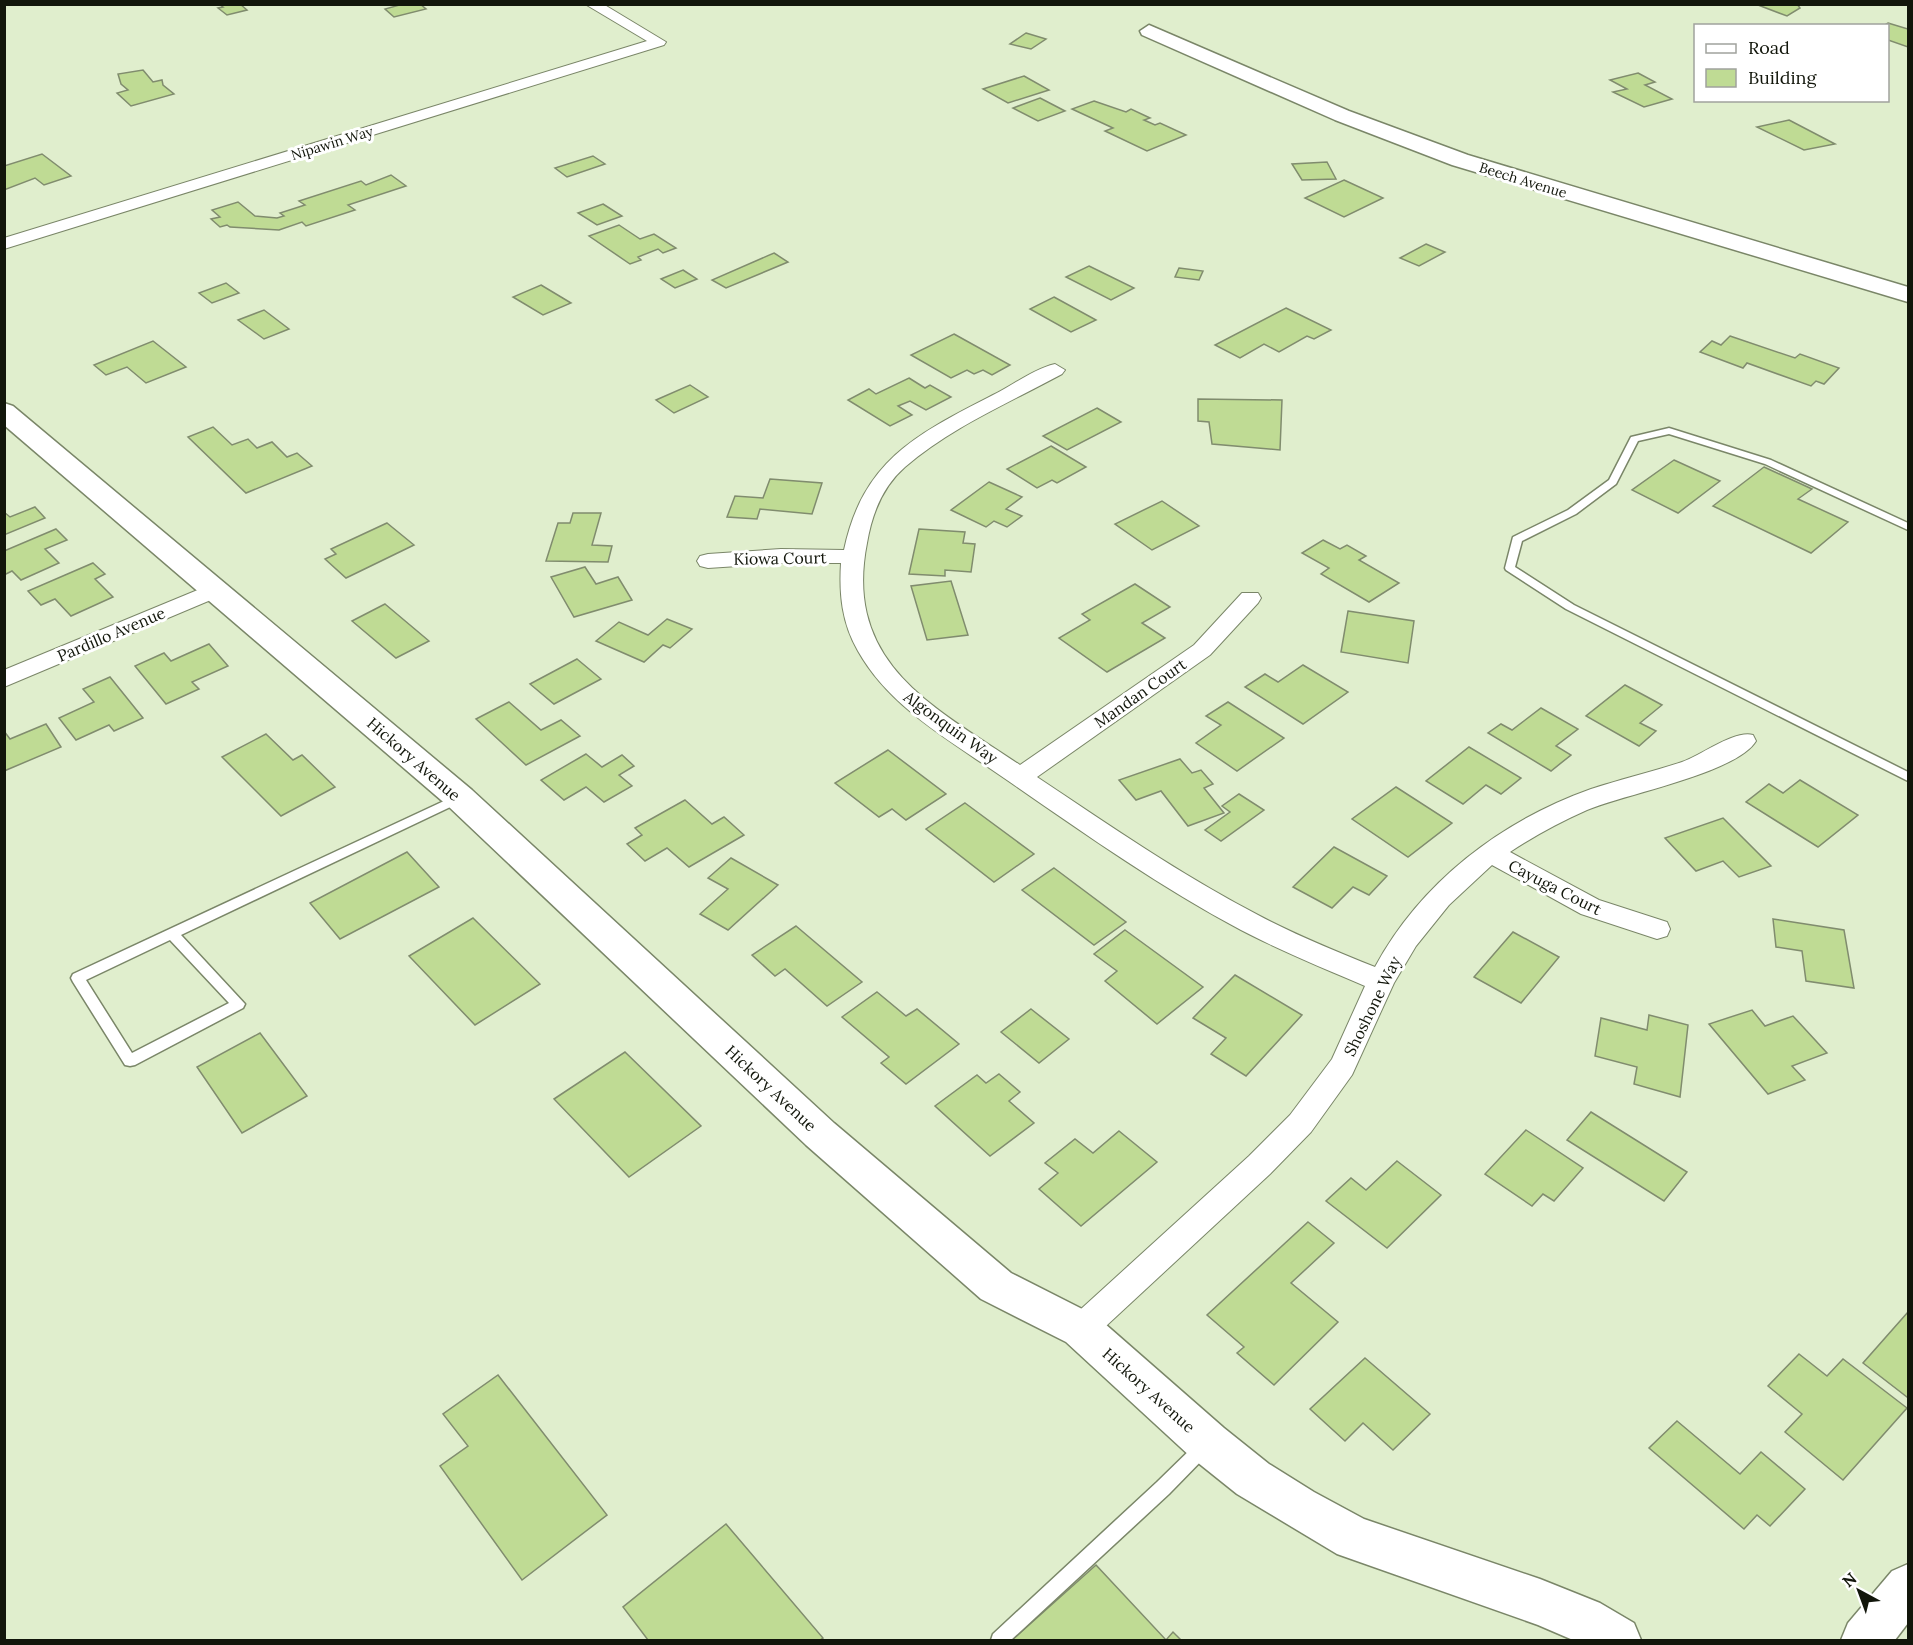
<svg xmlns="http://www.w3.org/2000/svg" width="1913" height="1645" viewBox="0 0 1913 1645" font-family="Lora,serif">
<rect width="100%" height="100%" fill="#e0eecd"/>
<g fill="#bfdb94" stroke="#808c6e" stroke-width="1.5">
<path d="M 219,4 L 240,4 L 247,10 L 227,15 L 218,8 L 223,7 Z"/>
<path d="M 403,4 L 420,4 L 426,9 L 394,17 L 385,9 Z"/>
<path d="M 1797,4 L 1800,8 L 1787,16 L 1758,5 Z"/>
<path d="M 1888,23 L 1908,29 L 1908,47 L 1888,40 L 1888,26 L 1883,26 Z"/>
<path d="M 1026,33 L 1046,39 L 1031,49 L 1010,44 Z"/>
<path d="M 143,70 L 153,82 L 162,80 L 163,85 L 174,94 L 131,106 L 117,93 L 128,90 L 121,84 L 118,74 Z"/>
<path d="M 1638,73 L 1655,82 L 1645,85 L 1672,99 L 1644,107 L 1613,92 L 1627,89 L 1610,80 Z"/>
<path d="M 1024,76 L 1049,90 L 1008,103 L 983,89 Z"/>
<path d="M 1040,98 L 1065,111 L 1038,121 L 1013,108 Z"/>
<path d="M 1094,101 L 1126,112 L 1131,109 L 1150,118 L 1144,120 L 1155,125 L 1160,123 L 1186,135 L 1147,151 L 1105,131 L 1113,128 L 1072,109 Z"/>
<path d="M 1789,120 L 1835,144 L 1804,150 L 1757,127 Z"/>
<path d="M 42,154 L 71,176 L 44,185 L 35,178 L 4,190 L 4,166 Z"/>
<path d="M 593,156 L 605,164 L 567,177 L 555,168 Z"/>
<path d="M 1327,162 L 1336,179 L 1302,180 L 1292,164 Z"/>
<path d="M 391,175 L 406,186 L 348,205 L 355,210 L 306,226 L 302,222 L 279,230 L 230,227 L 227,225 L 220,227 L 211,219 L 220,217 L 212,210 L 238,202 L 255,216 L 277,218 L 284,216 L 280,213 L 305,205 L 299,201 L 361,181 L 366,185 Z"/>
<path d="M 1344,180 L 1383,198 L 1344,217 L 1305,198 Z"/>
<path d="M 603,204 L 622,216 L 597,225 L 578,213 Z"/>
<path d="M 619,225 L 640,239 L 654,234 L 676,248 L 663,253 L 658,249 L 638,257 L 641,260 L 630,264 L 589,236 Z"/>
<path d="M 1426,244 L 1445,252 L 1419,266 L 1400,258 Z"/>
<path d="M 774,253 L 788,262 L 726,288 L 712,280 Z"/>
<path d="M 1089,266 L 1134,288 L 1111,300 L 1066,277 Z"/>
<path d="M 1179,268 L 1203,271 L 1199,280 L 1175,277 Z"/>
<path d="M 683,270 L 697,279 L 675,288 L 661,279 Z"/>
<path d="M 226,283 L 239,293 L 212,303 L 199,293 Z"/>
<path d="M 541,285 L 571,303 L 543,315 L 513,297 Z"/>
<path d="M 1054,297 L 1096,320 L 1071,332 L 1030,309 Z"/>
<path d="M 1286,308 L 1331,330 L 1314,339 L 1307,336 L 1279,352 L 1264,344 L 1240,358 L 1215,345 Z"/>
<path d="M 264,310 L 289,329 L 264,339 L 238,320 Z"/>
<path d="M 954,334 L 1010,365 L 992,375 L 983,370 L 974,374 L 967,370 L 951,378 L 911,355 Z"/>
<path d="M 1730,336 L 1795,358 L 1800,354 L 1839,368 L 1824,384 L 1816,381 L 1811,386 L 1747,363 L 1743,368 L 1700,352 L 1712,341 L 1721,345 Z"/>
<path d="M 153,341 L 186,367 L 146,383 L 127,367 L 106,375 L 94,365 Z"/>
<path d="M 909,378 L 925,388 L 930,385 L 951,397 L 926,410 L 910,401 L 898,406 L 912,415 L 890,426 L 848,400 L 869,389 L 876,394 Z"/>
<path d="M 690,385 L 708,397 L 674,413 L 656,400 Z"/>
<path d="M 1198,399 L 1282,400 L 1280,450 L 1212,444 L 1209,422 L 1198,421 Z"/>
<path d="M 1097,408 L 1121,422 L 1067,450 L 1043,436 Z"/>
<path d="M 213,427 L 232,445 L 248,439 L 257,448 L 272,442 L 287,457 L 297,453 L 312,466 L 246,493 L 188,437 Z"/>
<path d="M 1051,446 L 1086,467 L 1057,483 L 1052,480 L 1037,488 L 1007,469 Z"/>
<path d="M 1674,460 L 1720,481 L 1678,513 L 1632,490 Z"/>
<path d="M 1764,467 L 1812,489 L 1798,499 L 1848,522 L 1811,553 L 1713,506 Z"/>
<path d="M 770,479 L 822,483 L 812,514 L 760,509 L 757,519 L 727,517 L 735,496 L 763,498 Z"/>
<path d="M 989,482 L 1022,497 L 1006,509 L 1022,516 L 1007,527 L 994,521 L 986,527 L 951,510 Z"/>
<path d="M 1162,501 L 1199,526 L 1152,550 L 1115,524 Z"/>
<path d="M 35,507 L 45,518 L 4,535 L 4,512 L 10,517 Z"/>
<path d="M 573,513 L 601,513 L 592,545 L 612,546 L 608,562 L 546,561 L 558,523 L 570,523 Z"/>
<path d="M 387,523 L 414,545 L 346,578 L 325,559 L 336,554 L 331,549 Z"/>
<path d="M 56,529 L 67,540 L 45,549 L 59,563 L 21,580 L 12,571 L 4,575 L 4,551 Z"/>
<path d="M 919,529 L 965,532 L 963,543 L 975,544 L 971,572 L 945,570 L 945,576 L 909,574 Z"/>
<path d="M 1323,540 L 1340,549 L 1347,545 L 1366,556 L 1359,560 L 1399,583 L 1369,602 L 1321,574 L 1329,568 L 1302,553 Z"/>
<path d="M 93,563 L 105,574 L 95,579 L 113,597 L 71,616 L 55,599 L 41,605 L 28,591 Z"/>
<path d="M 585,567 L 596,584 L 618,577 L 632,600 L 574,617 L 551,577 Z"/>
<path d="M 951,581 L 968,635 L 927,640 L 911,586 Z"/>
<path d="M 1135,584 L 1170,607 L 1142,623 L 1165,638 L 1107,672 L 1059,638 L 1090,620 L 1082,614 Z"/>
<path d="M 385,604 L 429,641 L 396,658 L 352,621 Z"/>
<path d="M 1348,611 L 1414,621 L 1408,663 L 1341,652 Z"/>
<path d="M 667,619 L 692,629 L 670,648 L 663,645 L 644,662 L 596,641 L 619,622 L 648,635 Z"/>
<path d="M 209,644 L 228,666 L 192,682 L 199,689 L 166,704 L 135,666 L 164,653 L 171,661 Z"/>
<path d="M 577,659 L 601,679 L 554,704 L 530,684 Z"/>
<path d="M 1303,665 L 1348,692 L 1303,724 L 1245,687 L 1265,674 L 1278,682 Z"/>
<path d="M 110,677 L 143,718 L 114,731 L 109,725 L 76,740 L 59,718 L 94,702 L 83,689 Z"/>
<path d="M 1625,685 L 1662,705 L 1640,723 L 1656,731 L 1639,746 L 1586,716 Z"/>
<path d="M 509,702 L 541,730 L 561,720 L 580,736 L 526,765 L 476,719 Z"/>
<path d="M 1228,702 L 1284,738 L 1237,771 L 1196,743 L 1221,725 L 1206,716 Z"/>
<path d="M 1541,708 L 1578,729 L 1556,746 L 1571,755 L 1551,771 L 1488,733 L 1501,724 L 1512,730 Z"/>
<path d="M 46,724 L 61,747 L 4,771 L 4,731 L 10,739 Z"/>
<path d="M 266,734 L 293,760 L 302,755 L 335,787 L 281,816 L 222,757 Z"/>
<path d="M 1469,747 L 1521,778 L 1501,794 L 1486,785 L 1463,804 L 1426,781 Z"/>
<path d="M 888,750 L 946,794 L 906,820 L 892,809 L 879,817 L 835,783 Z"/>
<path d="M 586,754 L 602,767 L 622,755 L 634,766 L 619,775 L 632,786 L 604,802 L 586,787 L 564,800 L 541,780 Z"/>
<path d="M 1180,759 L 1192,773 L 1201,770 L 1213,784 L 1204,788 L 1224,813 L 1188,826 L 1161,791 L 1136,800 L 1119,780 Z"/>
<path d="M 1800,780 L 1858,815 L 1818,847 L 1746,802 L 1769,784 L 1783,793 Z"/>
<path d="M 1396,787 L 1452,823 L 1408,857 L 1352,819 Z"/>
<path d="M 1239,794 L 1264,810 L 1221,841 L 1205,830 L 1230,812 L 1222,806 Z"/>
<path d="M 685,800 L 712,824 L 724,817 L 744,835 L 689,867 L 667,848 L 645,861 L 627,844 L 642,835 L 635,828 Z"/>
<path d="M 965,803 L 1034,854 L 994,882 L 926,829 Z"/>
<path d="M 1723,818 L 1771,866 L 1739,877 L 1723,861 L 1696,871 L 1665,838 Z"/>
<path d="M 1334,847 L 1387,876 L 1369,895 L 1353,887 L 1332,908 L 1293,887 Z"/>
<path d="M 407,852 L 439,887 L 340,939 L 310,903 Z"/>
<path d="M 731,858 L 778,885 L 728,930 L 700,914 L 728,889 L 708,878 Z"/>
<path d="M 1054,868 L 1126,922 L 1094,945 L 1022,890 Z"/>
<path d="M 473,918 L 540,984 L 475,1025 L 409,956 Z"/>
<path d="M 1773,919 L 1844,930 L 1854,988 L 1806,981 L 1802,951 L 1776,947 Z"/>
<path d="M 796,926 L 862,982 L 827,1006 L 785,969 L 775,976 L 752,955 Z"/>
<path d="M 1125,930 L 1203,987 L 1157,1024 L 1105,981 L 1117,971 L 1094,954 Z"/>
<path d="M 1513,932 L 1559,957 L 1521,1003 L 1474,977 Z"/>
<path d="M 1235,975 L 1302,1015 L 1246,1076 L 1211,1054 L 1226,1038 L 1193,1018 Z"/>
<path d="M 877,992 L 906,1016 L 917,1009 L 959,1044 L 906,1084 L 881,1063 L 889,1057 L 842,1017 Z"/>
<path d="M 1031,1009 L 1069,1039 L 1039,1063 L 1001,1032 Z"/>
<path d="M 1752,1010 L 1765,1026 L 1793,1016 L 1827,1053 L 1792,1066 L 1805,1080 L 1768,1094 L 1709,1024 Z"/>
<path d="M 1649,1015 L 1688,1025 L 1680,1097 L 1634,1084 L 1637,1067 L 1595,1056 L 1601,1018 L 1647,1030 Z"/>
<path d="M 260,1033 L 307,1096 L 242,1133 L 197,1067 Z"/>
<path d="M 625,1052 L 701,1126 L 629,1177 L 554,1099 Z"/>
<path d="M 999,1074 L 1020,1092 L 1009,1101 L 1034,1123 L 990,1156 L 935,1106 L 977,1075 L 986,1083 Z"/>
<path d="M 1591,1112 L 1687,1172 L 1664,1201 L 1567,1140 Z"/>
<path d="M 1526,1130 L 1583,1168 L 1554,1201 L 1543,1194 L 1532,1206 L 1485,1174 Z"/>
<path d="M 1119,1131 L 1157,1162 L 1081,1226 L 1039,1189 L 1058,1173 L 1045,1163 L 1075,1139 L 1093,1153 Z"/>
<path d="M 1397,1161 L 1441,1195 L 1387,1248 L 1326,1201 L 1351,1178 L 1366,1190 Z"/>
<path d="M 1308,1222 L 1334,1243 L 1291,1283 L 1338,1322 L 1274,1385 L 1237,1353 L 1244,1347 L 1207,1315 Z"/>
<path d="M 1908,1312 L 1908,1396 L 1907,1397 L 1863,1363 Z"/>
<path d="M 1799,1354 L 1827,1376 L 1843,1359 L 1907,1408 L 1843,1480 L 1785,1432 L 1802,1414 L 1768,1386 Z"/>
<path d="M 1365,1358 L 1430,1414 L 1393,1450 L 1363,1423 L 1345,1441 L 1310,1409 Z"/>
<path d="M 498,1375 L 607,1515 L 522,1580 L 440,1466 L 468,1446 L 443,1414 Z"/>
<path d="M 1677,1421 L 1740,1474 L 1761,1452 L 1805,1489 L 1770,1526 L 1757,1515 L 1744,1529 L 1649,1448 Z"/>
<path d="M 726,1524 L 823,1638 L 820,1640 L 648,1640 L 623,1607 Z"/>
<path d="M 1096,1565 L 1166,1640 L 1173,1632 L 1181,1640 L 1012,1640 Z"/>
</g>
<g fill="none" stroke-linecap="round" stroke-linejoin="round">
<g stroke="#7a8668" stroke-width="3">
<g id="lane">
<path d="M 1669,428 L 1771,460 L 1908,523 L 1908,530 L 1765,464 L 1669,434 L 1638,441 L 1616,484 L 1576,514 L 1522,541 L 1515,567 L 1574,605 L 1908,772 L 1908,781 L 1566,609 L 1506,570 L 1505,568 L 1513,537 L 1568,510 L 1609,480 L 1631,437 Z"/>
<path d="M 459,794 L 465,798 L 463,801 L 181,935 L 245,1004 L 243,1008 L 135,1065 L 130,1066 L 125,1065 L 73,982 L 71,978 L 73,974 ZM 170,940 L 229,1003 L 132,1053 L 86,980 Z"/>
<path d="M 1203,1440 L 1209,1443 L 1211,1448 L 1209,1453 L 1169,1494 L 1011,1640 L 991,1640 L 993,1634 L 1157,1482 L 1197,1443 Z"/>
</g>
</g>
<g stroke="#7a8668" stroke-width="2">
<g id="street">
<path d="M 585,4 L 603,4 L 666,42 L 664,45 L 4,249 L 4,238 L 647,41 Z"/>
<path d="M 1055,364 L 1065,370 L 1062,374 C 1009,403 951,427 905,467 C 882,487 872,514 867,543 C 843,664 934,707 1020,765 L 1194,645 L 1242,593 L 1258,593 L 1261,598 L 1258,603 L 1210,655 L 1037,777 C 1109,825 1181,875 1258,915 C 1296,935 1335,951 1375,967 C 1421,882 1501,821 1591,789 C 1621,779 1652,772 1682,762 C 1702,755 1734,730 1753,735 L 1756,741 C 1737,773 1625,794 1587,810 C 1560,822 1534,836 1510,852 L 1599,900 L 1667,922 L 1670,929 L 1667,936 L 1657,939 L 1581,914 L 1492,865 L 1449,905 L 1416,946 L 1394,983 L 1352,1075 L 1311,1132 L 1270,1174 L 1092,1339 L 1081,1344 L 1070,1339 L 1065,1329 L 1070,1319 L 1249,1156 L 1290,1115 L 1332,1059 L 1365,986 C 1323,968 1281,951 1241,930 C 1158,886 1081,831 1004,778 C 951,741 890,708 858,651 C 842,623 839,595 841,563 L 781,563 L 708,568 L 700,566 L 697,561 L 700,556 L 708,554 L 781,549 L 844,550 C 863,460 917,434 993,395 C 1013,385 1034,369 1055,364 Z"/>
<path d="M 217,582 L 225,584 L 228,589 L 225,594 L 4,687 L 4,670 Z"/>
</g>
</g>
<g stroke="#7a8668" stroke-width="3">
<g id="secondary">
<path d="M 1149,25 L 1349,111 L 1468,155 L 1908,287 L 1908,302 L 1452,165 L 1335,120 L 1142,35 L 1140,31 Z"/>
<path d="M 4,403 L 13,406 L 472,790 L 834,1123 L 1011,1273 L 1096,1316 L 1224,1428 L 1269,1464 L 1314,1492 L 1364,1519 L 1540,1579 L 1600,1603 L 1634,1623 L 1641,1640 L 1573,1640 L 1538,1625 L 1337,1554 L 1237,1494 L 1192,1458 L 1066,1342 L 981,1299 L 806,1145 L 448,806 L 4,425 Z"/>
<path d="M 1908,1564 L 1908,1623 L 1895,1640 L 1841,1640 L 1848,1623 L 1892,1571 Z"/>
</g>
</g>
<use href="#lane" fill="#fff" fill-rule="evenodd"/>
<use href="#street" fill="#fff" fill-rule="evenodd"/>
<use href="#secondary" fill="#fff" fill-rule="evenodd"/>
</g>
<g text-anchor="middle" stroke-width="6" stroke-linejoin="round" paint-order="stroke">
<g font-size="14" fill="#12160b" stroke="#fff">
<text transform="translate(332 143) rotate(-17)" y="5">Nipawin Way</text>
<text transform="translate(1523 180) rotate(17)" y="5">Beech Avenue</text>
</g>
<g font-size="16" fill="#12160b" stroke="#fff">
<text transform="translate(780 558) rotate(-1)" y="6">Kiowa Court</text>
<text transform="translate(111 634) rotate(-23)" y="6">Pardillo Avenue</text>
<text transform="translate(1140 693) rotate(-35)" y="6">Mandan Court</text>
<text transform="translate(951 727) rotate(36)" y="6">Algonquin Way</text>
<text transform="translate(414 759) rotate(41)" y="6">Hickory Avenue</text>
<text transform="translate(1555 887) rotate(27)" y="6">Cayuga Court</text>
<text transform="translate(1372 1006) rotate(-64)" y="6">Shoshone Way</text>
<text transform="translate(771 1088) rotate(43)" y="6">Hickory Avenue</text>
<text transform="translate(1149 1390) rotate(42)" y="6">Hickory Avenue</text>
</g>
</g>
<rect width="1913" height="1645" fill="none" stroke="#12160b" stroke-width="12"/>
<rect x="1694" y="24" width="195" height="78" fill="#ffffff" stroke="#a0a29d" stroke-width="1.5"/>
<rect x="1706" y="44" width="30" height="9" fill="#ffffff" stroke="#a0a29d" stroke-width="1.5"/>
<text x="1748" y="54" font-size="18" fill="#12160b">Road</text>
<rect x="1706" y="69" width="30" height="18" fill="#bfdb94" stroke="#a0a29d" stroke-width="1.5"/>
<text x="1748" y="84" font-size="18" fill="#12160b">Building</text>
<g transform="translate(1859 1591) rotate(319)" stroke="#ffffff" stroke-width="4.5" paint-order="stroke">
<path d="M0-4.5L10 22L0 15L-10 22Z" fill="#12160b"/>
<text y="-9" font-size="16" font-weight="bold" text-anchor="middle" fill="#12160b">N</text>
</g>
</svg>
